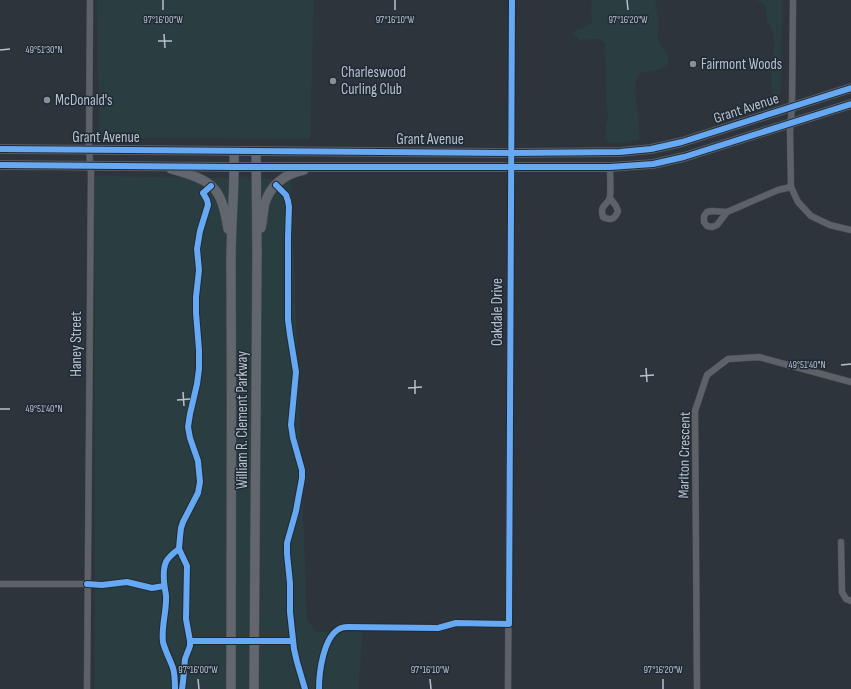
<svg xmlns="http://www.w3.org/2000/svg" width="851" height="689" viewBox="0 0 851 689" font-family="'Sofia Sans Condensed',sans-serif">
<rect width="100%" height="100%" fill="#2d343b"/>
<g fill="#2a3e41">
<path d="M 97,0 L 314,0 L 310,139 L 99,138 Z"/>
<path d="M 592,0 L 655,0 L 657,10 L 659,22 L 658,37 L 660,44 L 667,53 L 669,62 L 663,68 L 653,71 L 641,72 L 636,79 L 635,91 L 639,126 L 639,140 L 620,143 L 607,142 L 605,129 L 608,116 L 606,105 L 605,43 L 598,39 L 579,40 L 572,32 L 583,28 L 592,22 L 591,7 Z"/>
<path d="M 756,0 L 782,0 L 781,93 L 776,97 L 772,92 L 771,81 L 774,41 L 772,29 L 767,22 L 766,6 Z"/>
<path d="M 95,176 L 291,179 L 307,620 L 317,632 L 363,632 L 358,689 L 95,689 Z"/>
</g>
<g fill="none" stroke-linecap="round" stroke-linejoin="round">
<g stroke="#4b5055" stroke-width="7">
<g id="minor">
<path d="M 793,0 L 792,107 L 790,132 L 791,187 L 798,202 L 811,216 L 830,225 L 851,230"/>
<path d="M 610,198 L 616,206 L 618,211 C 615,219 611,221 603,217 C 599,204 608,206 610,197 C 611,188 610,177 610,167"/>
<path d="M 727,212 L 717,225 L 712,227 L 707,226 L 704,222 L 704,216 L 707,212 L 712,211 L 727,212 L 778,190 L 791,187"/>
<path d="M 841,542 L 842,592 L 846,599 L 851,601"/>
<path d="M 0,584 L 87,584"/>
<path d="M 87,689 L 91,173 L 89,150 L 90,0"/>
<path d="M 508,689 L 512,0"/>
<path d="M 697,689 L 695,411 L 707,375 L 728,359 L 759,357 L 851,382"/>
</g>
</g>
<g stroke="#4b5055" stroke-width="10">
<g id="secondary">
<path d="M 0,149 L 511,153 L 620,152 L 651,149 L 682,142 L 851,88"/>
<path d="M 0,165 L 234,167 L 610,167 L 653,164 L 684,157 L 851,104"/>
<path d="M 171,169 C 213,181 221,185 228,229"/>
<path d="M 261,228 C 263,220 263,211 265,203 C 271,184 285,174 304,170"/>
<path d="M 231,689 C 231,546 232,403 231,260 C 231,224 235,187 234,151"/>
<path d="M 254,689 L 257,253 L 256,151"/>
</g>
</g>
<use href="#minor" stroke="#5d6269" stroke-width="6"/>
<use href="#secondary" stroke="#62666d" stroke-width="9"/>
<g stroke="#202a36" stroke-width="8">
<g id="cycleway">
<path d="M 0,149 L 511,153 L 620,152 L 651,149 L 682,142 L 851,88"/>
<path d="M 0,165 L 234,167 L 610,167 L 653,164 L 684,157 L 851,104"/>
<path d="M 276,185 L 286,195 L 288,201 L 289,207 L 288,236 L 288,320 L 290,335 L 296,372 L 291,425 L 293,438 L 302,470 L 302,478 L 296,511 L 287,543 L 287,554 L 290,583 L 290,612 L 294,649 L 297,662 L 305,689"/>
<path d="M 87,584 L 102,585 L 127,582 L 152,588 L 164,586"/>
<path d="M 190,641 L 293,641"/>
<path d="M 175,689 C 175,682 175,675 173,668 C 170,659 165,651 163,642 C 161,626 167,611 166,595 C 164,585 162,571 166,562 C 169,556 175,552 179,549"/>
<path d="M 182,689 L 183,682 L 185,659 L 190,646 L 190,641 L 186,619 L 187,566 L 179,549 L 180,537 L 181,528 L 183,522 L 198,493 L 200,482 L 198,461 L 190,438 L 188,427 L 190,414 L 197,384 L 199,369 L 199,350 L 196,313 L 196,297 L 199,270 L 197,249 L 200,231 L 208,205 L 207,200 L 203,193 L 211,186"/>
<path d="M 319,689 C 319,673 323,638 339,629 C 342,627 345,627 348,627 L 438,628 L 456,623 L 509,624 L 512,0"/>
</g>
</g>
<use href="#cycleway" stroke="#66a8f1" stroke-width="6"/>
</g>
<path fill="none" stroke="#b8c0cb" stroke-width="1.5" d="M 163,0 L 163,10M 395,0 L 395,10M 627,0 L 628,10M 164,34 L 165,48M 158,41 L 172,41M 0,50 L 10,49M 841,365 L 851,364M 646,368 L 647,382M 640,376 L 654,375M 415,380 L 415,394M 408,388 L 422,387M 183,392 L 184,406M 177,400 L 190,399M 0,409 L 10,409M 198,679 L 199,689M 430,679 L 431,689M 663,679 L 663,689"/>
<g fill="#878f99" stroke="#202a36" stroke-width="1.5">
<circle cx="693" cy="64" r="4"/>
<circle cx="333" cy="81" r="4"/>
<circle cx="47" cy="100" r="4"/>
</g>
<g text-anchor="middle" stroke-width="3" stroke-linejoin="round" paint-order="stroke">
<g font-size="15" fill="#b8c0cb" stroke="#202a36" text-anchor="start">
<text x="701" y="69">Fairmont Woods</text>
<text x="341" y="77">Charleswood<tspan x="341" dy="17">Curling Club</tspan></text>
<text x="55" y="105">McDonald's</text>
</g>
<g font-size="15" fill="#b8c0cb" stroke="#202a36">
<text transform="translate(746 108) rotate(-18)" y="5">Grant Avenue</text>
<text x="106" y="142">Grant Avenue</text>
<text x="430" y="144">Grant Avenue</text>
<text transform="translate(497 312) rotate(-90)" y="5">Oakdale Drive</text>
<text transform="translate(76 344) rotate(-90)" y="5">Haney Street</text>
<text transform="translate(242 420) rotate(-90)" y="5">William R. Clement Parkway</text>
<text transform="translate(684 455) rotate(-89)" y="5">Marlton Crescent</text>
</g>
</g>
<g font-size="10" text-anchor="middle" fill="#b8c0cb" stroke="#202a36" stroke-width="3" stroke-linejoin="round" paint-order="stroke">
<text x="163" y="23">97°16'00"W</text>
<text x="395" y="23">97°16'10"W</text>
<text x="628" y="23">97°16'20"W</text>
<text x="44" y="53">49°51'30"N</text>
<text x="807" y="368">49°51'40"N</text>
<text x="44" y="412">49°51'40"N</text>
<text x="198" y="673">97°16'00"W</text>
<text x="430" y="673">97°16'10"W</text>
<text x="663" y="673">97°16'20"W</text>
</g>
</svg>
